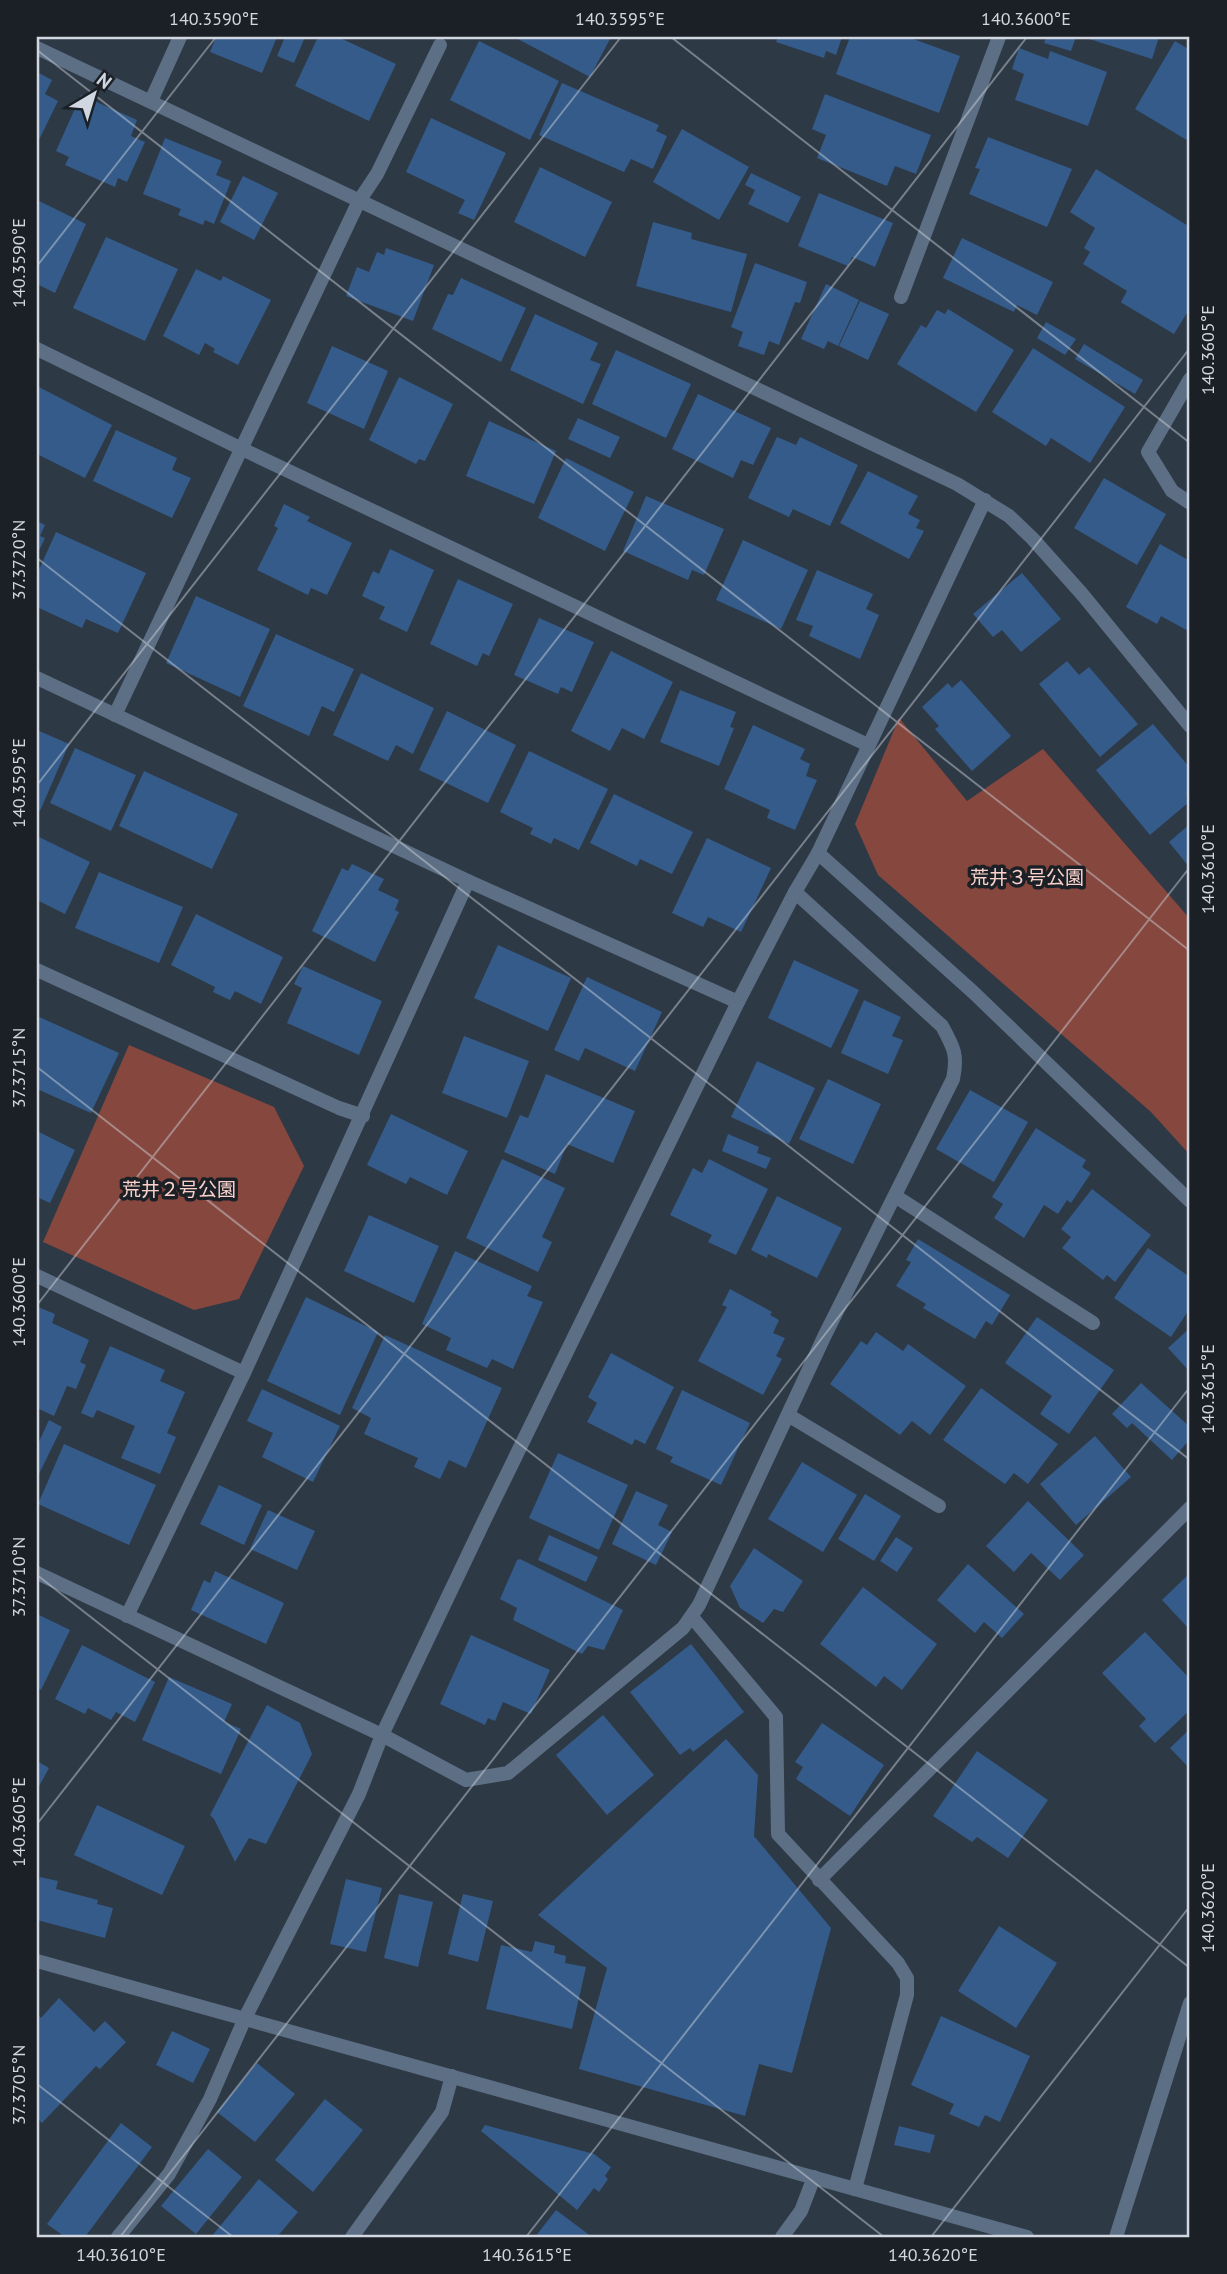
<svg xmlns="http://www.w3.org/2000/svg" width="1227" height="2274" viewBox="0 0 1227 2274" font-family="'PT Sans','Noto Sans JP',sans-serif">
<rect width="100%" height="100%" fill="#2e3946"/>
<g fill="#86473e">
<path d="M 899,718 L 967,801 L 1043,749 L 1190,919 L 1190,1155 L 1151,1112 L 878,875 L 855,824 Z"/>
<path d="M 129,1045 L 274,1107 L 304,1166 L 239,1299 L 194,1310 L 43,1242 Z"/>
</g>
<g fill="#345b8a">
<path d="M 216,37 L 277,37 L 262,73 L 210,52 Z"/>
<path d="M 285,37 L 305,37 L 294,63 L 277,56 Z"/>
<path d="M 318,37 L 338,37 L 396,64 L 369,121 L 295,86 Z"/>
<path d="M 514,37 L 611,37 L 590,77 Z"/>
<path d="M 778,37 L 842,37 L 836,55 L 826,51 L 824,58 L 776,42 Z"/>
<path d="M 850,37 L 908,37 L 960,56 L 939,113 L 836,74 Z"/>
<path d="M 1046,37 L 1076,37 L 1071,51 L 1044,43 Z"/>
<path d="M 1083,37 L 1159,37 L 1152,59 Z"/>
<path d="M 479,41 L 559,81 L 530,140 L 450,100 Z"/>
<path d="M 1175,41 L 1190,50 L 1190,142 L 1135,109 Z"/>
<path d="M 1019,48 L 1048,59 L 1050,51 L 1107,72 L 1088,126 L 1015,100 L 1024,74 L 1012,69 Z"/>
<path d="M 37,72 L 52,80 L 45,94 L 58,101 L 37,144 Z"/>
<path d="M 562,83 L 659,125 L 656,131 L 667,136 L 653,169 L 631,159 L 624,172 L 539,135 Z"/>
<path d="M 825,94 L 931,135 L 916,174 L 895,166 L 887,186 L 817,158 L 826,135 L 812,129 Z"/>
<path d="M 81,95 L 137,120 L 131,136 L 145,142 L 127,182 L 118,178 L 115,187 L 65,165 L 69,157 L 56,151 Z"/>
<path d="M 431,118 L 506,153 L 474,220 L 458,213 L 465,200 L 406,172 Z"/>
<path d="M 682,129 L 749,167 L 719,220 L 653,182 Z"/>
<path d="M 988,137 L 1072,169 L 1047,227 L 969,194 L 980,169 L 975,168 Z"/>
<path d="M 165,138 L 222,161 L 216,175 L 231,181 L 214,224 L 205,220 L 203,225 L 178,215 L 181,209 L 143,194 Z"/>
<path d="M 540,167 L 612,202 L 585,257 L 514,222 Z"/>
<path d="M 1096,169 L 1190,227 L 1190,308 L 1174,334 L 1122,303 L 1121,302 L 1127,291 L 1083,264 L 1090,252 L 1084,248 L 1095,228 L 1070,212 Z"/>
<path d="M 751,173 L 801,197 L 788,223 L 748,204 L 755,190 L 745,185 Z"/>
<path d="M 243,176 L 278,193 L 254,240 L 220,222 Z"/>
<path d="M 819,193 L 893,223 L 875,267 L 852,257 L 848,266 L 798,246 Z"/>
<path d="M 37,200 L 86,224 L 55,293 L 37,284 Z"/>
<path d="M 653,222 L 692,233 L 691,239 L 747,254 L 731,312 L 636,286 Z"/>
<path d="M 106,237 L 178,269 L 145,341 L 73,308 Z"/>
<path d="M 962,238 L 1053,282 L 1037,315 L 1017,305 L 1014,312 L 943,278 Z"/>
<path d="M 386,248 L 434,265 L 413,321 L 346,296 L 357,267 L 369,272 L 377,252 L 384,255 Z"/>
<path d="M 755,263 L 807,282 L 800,303 L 795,302 L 779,345 L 769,341 L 764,355 L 738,346 L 743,332 L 731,327 Z"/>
<path d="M 196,269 L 221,281 L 223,276 L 271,300 L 238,365 L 213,352 L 215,349 L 205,343 L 199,355 L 163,336 Z"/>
<path d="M 461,278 L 526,308 L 501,362 L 432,329 L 448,294 L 453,295 Z"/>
<path d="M 826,284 L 859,300 L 838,346 L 828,341 L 824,349 L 801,339 Z"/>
<path d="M 860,301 L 889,314 L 868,360 L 839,346 Z"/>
<path d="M 948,309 L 1014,350 L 976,412 L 897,364 L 921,325 L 926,328 L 937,310 L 945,314 Z"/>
<path d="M 535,314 L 598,343 L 590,360 L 601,364 L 583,404 L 510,370 Z"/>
<path d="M 1046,322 L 1076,339 L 1065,355 L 1037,338 Z"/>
<path d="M 1084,344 L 1143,380 L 1135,394 L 1075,359 Z"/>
<path d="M 332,346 L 388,371 L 364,429 L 307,403 Z"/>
<path d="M 1033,348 L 1125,407 L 1090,463 L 1051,438 L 1046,446 L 992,412 Z"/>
<path d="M 616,350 L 691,384 L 666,438 L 592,404 Z"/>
<path d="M 399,377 L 453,404 L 425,461 L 419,459 L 416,464 L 369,440 Z"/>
<path d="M 37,386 L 112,425 L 85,478 L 37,454 Z"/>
<path d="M 698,394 L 771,428 L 753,465 L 741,460 L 733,478 L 672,449 Z"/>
<path d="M 578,418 L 620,437 L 610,458 L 568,439 Z"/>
<path d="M 489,421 L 556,451 L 534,504 L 466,476 Z"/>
<path d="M 116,430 L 177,458 L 172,470 L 191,478 L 172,518 L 93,481 Z"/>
<path d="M 777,437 L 796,445 L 800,437 L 858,465 L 830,526 L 793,509 L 789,517 L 748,498 Z"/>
<path d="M 566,458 L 634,492 L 605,551 L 538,518 Z"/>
<path d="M 868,471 L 918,496 L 908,514 L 920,520 L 916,528 L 924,531 L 909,559 L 840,523 Z"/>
<path d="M 1104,478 L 1166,514 L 1137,565 L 1074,528 Z"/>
<path d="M 646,496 L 724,529 L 704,575 L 692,570 L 688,580 L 623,551 Z"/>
<path d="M 284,504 L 310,517 L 307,521 L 352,543 L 327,595 L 311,588 L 308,595 L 257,570 L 278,528 L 274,526 Z"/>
<path d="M 37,521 L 45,525 L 40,536 L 45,538 L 37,555 Z"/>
<path d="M 56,532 L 146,573 L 118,633 L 86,619 L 82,628 L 37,607 L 37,574 Z"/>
<path d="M 743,540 L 808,570 L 781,629 L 716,600 Z"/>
<path d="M 1160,544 L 1190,561 L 1190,632 L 1161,616 L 1157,624 L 1126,607 Z"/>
<path d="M 390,549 L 434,570 L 407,632 L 379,619 L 385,607 L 362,596 L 373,571 L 379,574 Z"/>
<path d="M 817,570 L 873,594 L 866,609 L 879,615 L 860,659 L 809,636 L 813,626 L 796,620 Z"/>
<path d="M 1022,573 L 1061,619 L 1021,652 L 1002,630 L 993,637 L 973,614 Z"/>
<path d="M 458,579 L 513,604 L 489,656 L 483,653 L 477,666 L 430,644 Z"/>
<path d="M 196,596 L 270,629 L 240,697 L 166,663 Z"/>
<path d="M 539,618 L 594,642 L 572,692 L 561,687 L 558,694 L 514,675 Z"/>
<path d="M 276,634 L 354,669 L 334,712 L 322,706 L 309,736 L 243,706 Z"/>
<path d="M 611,651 L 673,682 L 644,739 L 622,728 L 610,751 L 571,731 Z"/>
<path d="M 1067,661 L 1079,675 L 1089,667 L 1138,724 L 1100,757 L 1039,684 Z"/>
<path d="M 361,673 L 434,708 L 413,754 L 396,745 L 388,761 L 333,735 Z"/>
<path d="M 961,680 L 1011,736 L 972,771 L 935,729 L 939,726 L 922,707 L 948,683 L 952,688 Z"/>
<path d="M 680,690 L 736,712 L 730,727 L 734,728 L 719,766 L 660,742 Z"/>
<path d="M 447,711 L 516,745 L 488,803 L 419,770 Z"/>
<path d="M 1153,724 L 1190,768 L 1190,794 L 1186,798 L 1189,802 L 1150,835 L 1096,770 Z"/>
<path d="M 753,725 L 805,749 L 800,759 L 810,764 L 806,776 L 817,780 L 795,830 L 767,818 L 770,810 L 724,789 Z"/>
<path d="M 37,730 L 69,744 L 40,811 L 37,809 Z"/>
<path d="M 75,748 L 136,775 L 111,831 L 50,803 Z"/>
<path d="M 529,751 L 608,789 L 579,850 L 554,838 L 551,844 L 530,834 L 533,828 L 500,812 Z"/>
<path d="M 144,771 L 238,814 L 212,869 L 119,826 Z"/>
<path d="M 614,794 L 693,832 L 672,874 L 640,859 L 637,866 L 590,843 Z"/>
<path d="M 1190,824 L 1190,868 L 1169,842 Z"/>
<path d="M 37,836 L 90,862 L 65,914 L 37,900 Z"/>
<path d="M 707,838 L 771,868 L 741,932 L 708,917 L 703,927 L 672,913 Z"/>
<path d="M 352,864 L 384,879 L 378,890 L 399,900 L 395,910 L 399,912 L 375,962 L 312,931 L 342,868 L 348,871 Z"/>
<path d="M 99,872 L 183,907 L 159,963 L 75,928 Z"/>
<path d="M 196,914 L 283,957 L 261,1004 L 235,991 L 230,1000 L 213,992 L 215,987 L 171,965 Z"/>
<path d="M 498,945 L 571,978 L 548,1031 L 474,998 Z"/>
<path d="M 794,960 L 859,990 L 831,1048 L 768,1018 Z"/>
<path d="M 303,966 L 382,1001 L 359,1055 L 287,1023 L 302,988 L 294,984 Z"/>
<path d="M 587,977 L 662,1012 L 635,1071 L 585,1048 L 579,1061 L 554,1050 Z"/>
<path d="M 864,1000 L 901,1017 L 892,1036 L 903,1040 L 888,1074 L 841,1053 Z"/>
<path d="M 37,1016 L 119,1053 L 91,1113 L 37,1089 Z"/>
<path d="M 464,1036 L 529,1061 L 507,1118 L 442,1093 Z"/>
<path d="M 757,1061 L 815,1088 L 789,1144 L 731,1117 Z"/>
<path d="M 546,1074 L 635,1111 L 613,1163 L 567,1144 L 555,1174 L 504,1152 L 520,1115 L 528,1118 Z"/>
<path d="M 828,1079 L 881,1104 L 853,1164 L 799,1139 Z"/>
<path d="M 970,1090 L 1028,1122 L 994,1182 L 936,1149 Z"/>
<path d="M 391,1114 L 468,1151 L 447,1195 L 410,1177 L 406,1184 L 367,1165 Z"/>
<path d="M 1036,1128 L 1086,1160 L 1082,1167 L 1091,1173 L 1071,1203 L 1067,1200 L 1058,1214 L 1044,1205 L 1024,1238 L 994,1218 L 1003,1204 L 992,1197 Z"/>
<path d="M 37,1131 L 75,1150 L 50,1203 L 37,1197 Z"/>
<path d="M 728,1134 L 759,1147 L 757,1153 L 771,1158 L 766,1169 L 722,1151 Z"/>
<path d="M 502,1159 L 565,1188 L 542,1237 L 552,1242 L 538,1272 L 466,1238 Z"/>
<path d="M 709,1159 L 768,1189 L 736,1255 L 708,1242 L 712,1235 L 670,1215 L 693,1168 L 702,1173 Z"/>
<path d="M 1092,1189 L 1151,1235 L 1115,1282 L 1107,1275 L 1103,1280 L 1062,1248 L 1071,1237 L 1061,1229 Z"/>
<path d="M 777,1196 L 842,1228 L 817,1278 L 768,1254 L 767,1258 L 751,1250 Z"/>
<path d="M 369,1215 L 439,1246 L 414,1303 L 344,1271 Z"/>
<path d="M 918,1239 L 1010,1295 L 992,1325 L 986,1321 L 975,1339 L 923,1308 L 926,1304 L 896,1286 L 911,1262 L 906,1260 Z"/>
<path d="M 1148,1248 L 1190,1277 L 1190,1308 L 1171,1337 L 1114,1298 Z"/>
<path d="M 455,1251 L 532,1286 L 527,1296 L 543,1302 L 513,1369 L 492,1359 L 487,1368 L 446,1350 L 451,1338 L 422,1324 Z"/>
<path d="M 730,1289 L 772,1312 L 770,1315 L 779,1320 L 773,1333 L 785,1338 L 776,1356 L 782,1359 L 763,1395 L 698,1361 L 727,1307 L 722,1305 Z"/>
<path d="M 306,1297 L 378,1332 L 340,1415 L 267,1381 Z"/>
<path d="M 38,1307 L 55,1314 L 52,1323 L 89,1340 L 80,1362 L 86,1365 L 76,1389 L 67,1386 L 54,1416 L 37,1408 Z"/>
<path d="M 1037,1317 L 1114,1370 L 1069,1434 L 1040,1414 L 1052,1396 L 1005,1363 Z"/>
<path d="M 1190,1328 L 1190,1372 L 1168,1348 Z"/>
<path d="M 876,1332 L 903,1351 L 908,1344 L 966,1386 L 930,1435 L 912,1421 L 900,1435 L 830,1384 L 861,1341 L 867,1345 Z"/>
<path d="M 385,1335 L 502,1388 L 466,1468 L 449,1460 L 440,1479 L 414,1467 L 418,1458 L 364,1434 L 371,1418 L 352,1408 Z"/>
<path d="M 110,1346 L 165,1370 L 160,1381 L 185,1392 L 167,1433 L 176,1437 L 160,1474 L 121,1458 L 135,1426 L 97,1410 L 93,1418 L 81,1413 Z"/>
<path d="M 611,1353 L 674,1387 L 645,1444 L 635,1439 L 632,1445 L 587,1422 L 597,1403 L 588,1397 Z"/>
<path d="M 1141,1383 L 1190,1427 L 1190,1439 L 1172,1460 L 1132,1423 L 1127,1428 L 1112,1414 Z"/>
<path d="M 981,1388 L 1058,1444 L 1028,1484 L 1014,1473 L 1005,1484 L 943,1440 Z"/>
<path d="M 262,1389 L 340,1426 L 313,1482 L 262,1457 L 273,1433 L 247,1421 Z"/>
<path d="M 682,1390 L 750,1423 L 721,1485 L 670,1462 L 673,1457 L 656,1449 Z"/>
<path d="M 49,1420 L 62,1427 L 37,1478 L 37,1446 Z"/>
<path d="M 1095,1436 L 1131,1477 L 1076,1525 L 1040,1484 Z"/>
<path d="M 64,1444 L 156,1485 L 129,1545 L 38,1504 Z"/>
<path d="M 558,1453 L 628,1485 L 599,1550 L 529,1518 Z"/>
<path d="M 802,1462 L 857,1495 L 823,1552 L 768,1519 Z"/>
<path d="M 219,1485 L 262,1505 L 244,1545 L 200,1524 Z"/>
<path d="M 636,1491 L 668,1505 L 658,1525 L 672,1532 L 656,1565 L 612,1544 Z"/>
<path d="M 865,1494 L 901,1516 L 874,1561 L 838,1539 Z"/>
<path d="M 1028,1501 L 1084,1555 L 1060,1580 L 1031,1553 L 1014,1572 L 986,1546 Z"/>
<path d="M 268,1510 L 315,1531 L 297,1570 L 250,1549 Z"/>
<path d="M 549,1535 L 598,1557 L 586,1582 L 538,1560 Z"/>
<path d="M 896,1537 L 913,1548 L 897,1572 L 880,1561 Z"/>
<path d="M 754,1548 L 803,1581 L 783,1612 L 774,1609 L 763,1623 L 740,1608 L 730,1586 Z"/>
<path d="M 520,1559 L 623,1610 L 604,1650 L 588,1646 L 582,1654 L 513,1620 L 517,1608 L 500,1599 L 517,1560 Z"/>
<path d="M 968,1564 L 1024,1614 L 1002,1638 L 984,1622 L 975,1633 L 937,1600 Z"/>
<path d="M 215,1571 L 284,1603 L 266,1644 L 191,1610 L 204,1580 L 210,1583 Z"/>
<path d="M 1190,1573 L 1190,1630 L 1162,1600 Z"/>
<path d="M 863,1587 L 937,1644 L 902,1690 L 884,1676 L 876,1687 L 820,1644 Z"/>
<path d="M 37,1614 L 70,1630 L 41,1690 L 37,1687 Z"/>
<path d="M 1145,1632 L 1190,1679 L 1190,1710 L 1155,1743 L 1139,1726 L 1146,1719 L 1102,1673 Z"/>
<path d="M 471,1635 L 550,1670 L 531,1714 L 503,1702 L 495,1721 L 488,1718 L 485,1725 L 440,1704 Z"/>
<path d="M 691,1644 L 744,1712 L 693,1752 L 690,1748 L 680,1755 L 630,1692 Z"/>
<path d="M 82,1645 L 155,1682 L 135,1722 L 116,1712 L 111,1720 L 88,1708 L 85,1714 L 55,1699 Z"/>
<path d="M 169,1677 L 232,1704 L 224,1722 L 241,1729 L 221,1774 L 142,1740 Z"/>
<path d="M 267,1705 L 300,1723 L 312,1754 L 266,1844 L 249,1838 L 235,1862 L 214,1819 L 210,1815 Z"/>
<path d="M 603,1715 L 654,1775 L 607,1815 L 556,1755 Z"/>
<path d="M 822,1723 L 884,1765 L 850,1816 L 796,1779 L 803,1767 L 795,1762 Z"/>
<path d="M 1190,1729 L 1190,1769 L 1170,1748 Z"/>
<path d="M 726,1739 L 758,1775 L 754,1836 L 831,1928 L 792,2073 L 759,2064 L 745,2116 L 579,2069 L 607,1968 L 538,1915 Z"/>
<path d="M 977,1751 L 1048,1800 L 1008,1858 L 977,1837 L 972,1842 L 933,1816 Z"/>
<path d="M 37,1761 L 49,1768 L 37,1790 Z"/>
<path d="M 97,1805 L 185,1846 L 162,1895 L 74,1855 Z"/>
<path d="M 40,1877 L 58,1881 L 56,1889 L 98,1900 L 97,1904 L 113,1908 L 105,1938 L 37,1920 L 37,1890 Z"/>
<path d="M 346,1879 L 382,1888 L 366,1952 L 330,1944 Z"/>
<path d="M 399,1894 L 433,1902 L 418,1967 L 384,1958 Z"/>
<path d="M 463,1894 L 493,1901 L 478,1962 L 448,1954 Z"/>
<path d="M 999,1926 L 1057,1963 L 1016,2028 L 958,1991 Z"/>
<path d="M 535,1941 L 555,1946 L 554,1953 L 566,1956 L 565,1963 L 586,1967 L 572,2029 L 486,2009 L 501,1945 L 532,1952 Z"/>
<path d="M 59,1998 L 94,2032 L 105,2021 L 126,2042 L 100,2069 L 96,2066 L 42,2123 L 37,2118 L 37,2014 L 41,2018 Z"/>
<path d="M 941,2016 L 1030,2056 L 1000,2122 L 985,2115 L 979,2127 L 949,2114 L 954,2104 L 911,2085 Z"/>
<path d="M 172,2031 L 210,2049 L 193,2083 L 156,2065 Z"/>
<path d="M 257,2063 L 295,2094 L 255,2142 L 217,2112 Z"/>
<path d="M 325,2099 L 363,2130 L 313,2192 L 275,2160 Z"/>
<path d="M 121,2123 L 152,2147 L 85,2237 L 65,2237 L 47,2224 Z"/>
<path d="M 485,2125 L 594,2154 L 611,2167 L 605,2176 L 608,2179 L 599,2192 L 594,2188 L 577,2210 L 481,2131 Z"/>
<path d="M 899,2126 L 935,2135 L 930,2153 L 894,2145 Z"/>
<path d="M 208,2149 L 242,2177 L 196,2234 L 161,2206 Z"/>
<path d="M 259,2179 L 298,2212 L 277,2237 L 211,2237 Z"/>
<path d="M 556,2210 L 592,2237 L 535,2237 Z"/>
</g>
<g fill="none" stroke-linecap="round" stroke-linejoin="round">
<g stroke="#5d6f85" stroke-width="14">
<path d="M 37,48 L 957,484 L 1009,516 L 1032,538 L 1082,594 L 1190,726"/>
<path d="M 151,101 L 180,37"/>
<path d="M 901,297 L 999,37"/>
<path d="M 37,349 L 242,449 L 868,745"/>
<path d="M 1190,379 L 1148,452 L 1172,491 L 1190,503"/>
<path d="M 37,678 L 468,881 L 738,1002"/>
<path d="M 115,715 L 359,201 L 377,174 L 440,45"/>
<path d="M 818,853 L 973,992 L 1190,1201"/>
<path d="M 37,970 L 339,1108 L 363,1116"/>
<path d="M 895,1196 L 1093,1323"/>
<path d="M 37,1276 L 244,1373"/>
<path d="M 788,1415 L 939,1506"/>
<path d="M 37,1573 L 382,1735 L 466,1780 L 508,1773 L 683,1628 L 699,1605 L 824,1337 L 953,1079 C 958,1055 954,1048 942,1026 L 795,892"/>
<path d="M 127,1616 L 244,1373 L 468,881"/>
<path d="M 692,1617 L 776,1717 L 778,1834 L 898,1963 L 907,1978 L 907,1995 L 855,2189"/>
<path d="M 819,1880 L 1190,1508"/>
<path d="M 118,2237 L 169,2174 L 210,2099 L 245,2018 L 359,1794 L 382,1735 L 485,1519 L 738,1002 L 795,892 L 818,853 L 985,500"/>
<path d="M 352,2237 L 442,2112 L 452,2076"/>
<path d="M 782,2237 L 801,2211 L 814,2177"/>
<path d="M 1116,2237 L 1190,2003"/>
</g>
<path stroke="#5d6f85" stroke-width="14" d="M 37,1961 L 1027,2237"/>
</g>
<path fill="none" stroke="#d1d7e0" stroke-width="2" stroke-opacity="0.45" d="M 671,37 L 1190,443M 37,50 L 1190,951M 37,266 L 216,37M 37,558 L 1190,1460M 37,785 L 621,37M 37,1067 L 1190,1968M 37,1305 L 1027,37M 37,1575 L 884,2237M 37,1824 L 1190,348M 37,2084 L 233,2237M 120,2237 L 1190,867M 526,2237 L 1190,1387M 931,2237 L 1190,1906"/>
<g text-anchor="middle" stroke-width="7" stroke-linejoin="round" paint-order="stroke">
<g font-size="19" fill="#fbd2cb" stroke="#1b2026">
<text x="1027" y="884">荒井３号公園</text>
<text x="179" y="1196">荒井２号公園</text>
</g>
</g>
<rect width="1227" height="2274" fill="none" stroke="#1b2026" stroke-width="77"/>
<g transform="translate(94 94) rotate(38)" stroke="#1b2026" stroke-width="5" paint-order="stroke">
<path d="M0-5L12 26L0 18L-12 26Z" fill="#d1d7e0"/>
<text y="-10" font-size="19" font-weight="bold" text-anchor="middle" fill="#d1d7e0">N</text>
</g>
<rect x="38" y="38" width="1150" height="2198" fill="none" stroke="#d1d7e0" stroke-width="2.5"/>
<g font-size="18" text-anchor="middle" fill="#d1d7e0">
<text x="214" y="25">140.3590°E</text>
<text x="620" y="25">140.3595°E</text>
<text x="1026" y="25">140.3600°E</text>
<text transform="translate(19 263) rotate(-90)" y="6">140.3590°E</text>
<text transform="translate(1208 350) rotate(-90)" y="6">140.3605°E</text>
<text transform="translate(19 560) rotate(-90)" y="6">37.3720°N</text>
<text transform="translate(19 783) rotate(-90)" y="6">140.3595°E</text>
<text transform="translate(1208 869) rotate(-90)" y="6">140.3610°E</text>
<text transform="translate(19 1068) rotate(-90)" y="6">37.3715°N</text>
<text transform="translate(19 1302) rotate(-90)" y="6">140.3600°E</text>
<text transform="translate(1208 1389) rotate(-90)" y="6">140.3615°E</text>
<text transform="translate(19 1577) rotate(-90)" y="6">37.3710°N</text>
<text transform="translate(19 1822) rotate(-90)" y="6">140.3605°E</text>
<text transform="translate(1208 1908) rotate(-90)" y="6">140.3620°E</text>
<text transform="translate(19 2085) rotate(-90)" y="6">37.3705°N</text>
<text x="121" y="2261">140.3610°E</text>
<text x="527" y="2261">140.3615°E</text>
<text x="933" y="2261">140.3620°E</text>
</g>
</svg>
